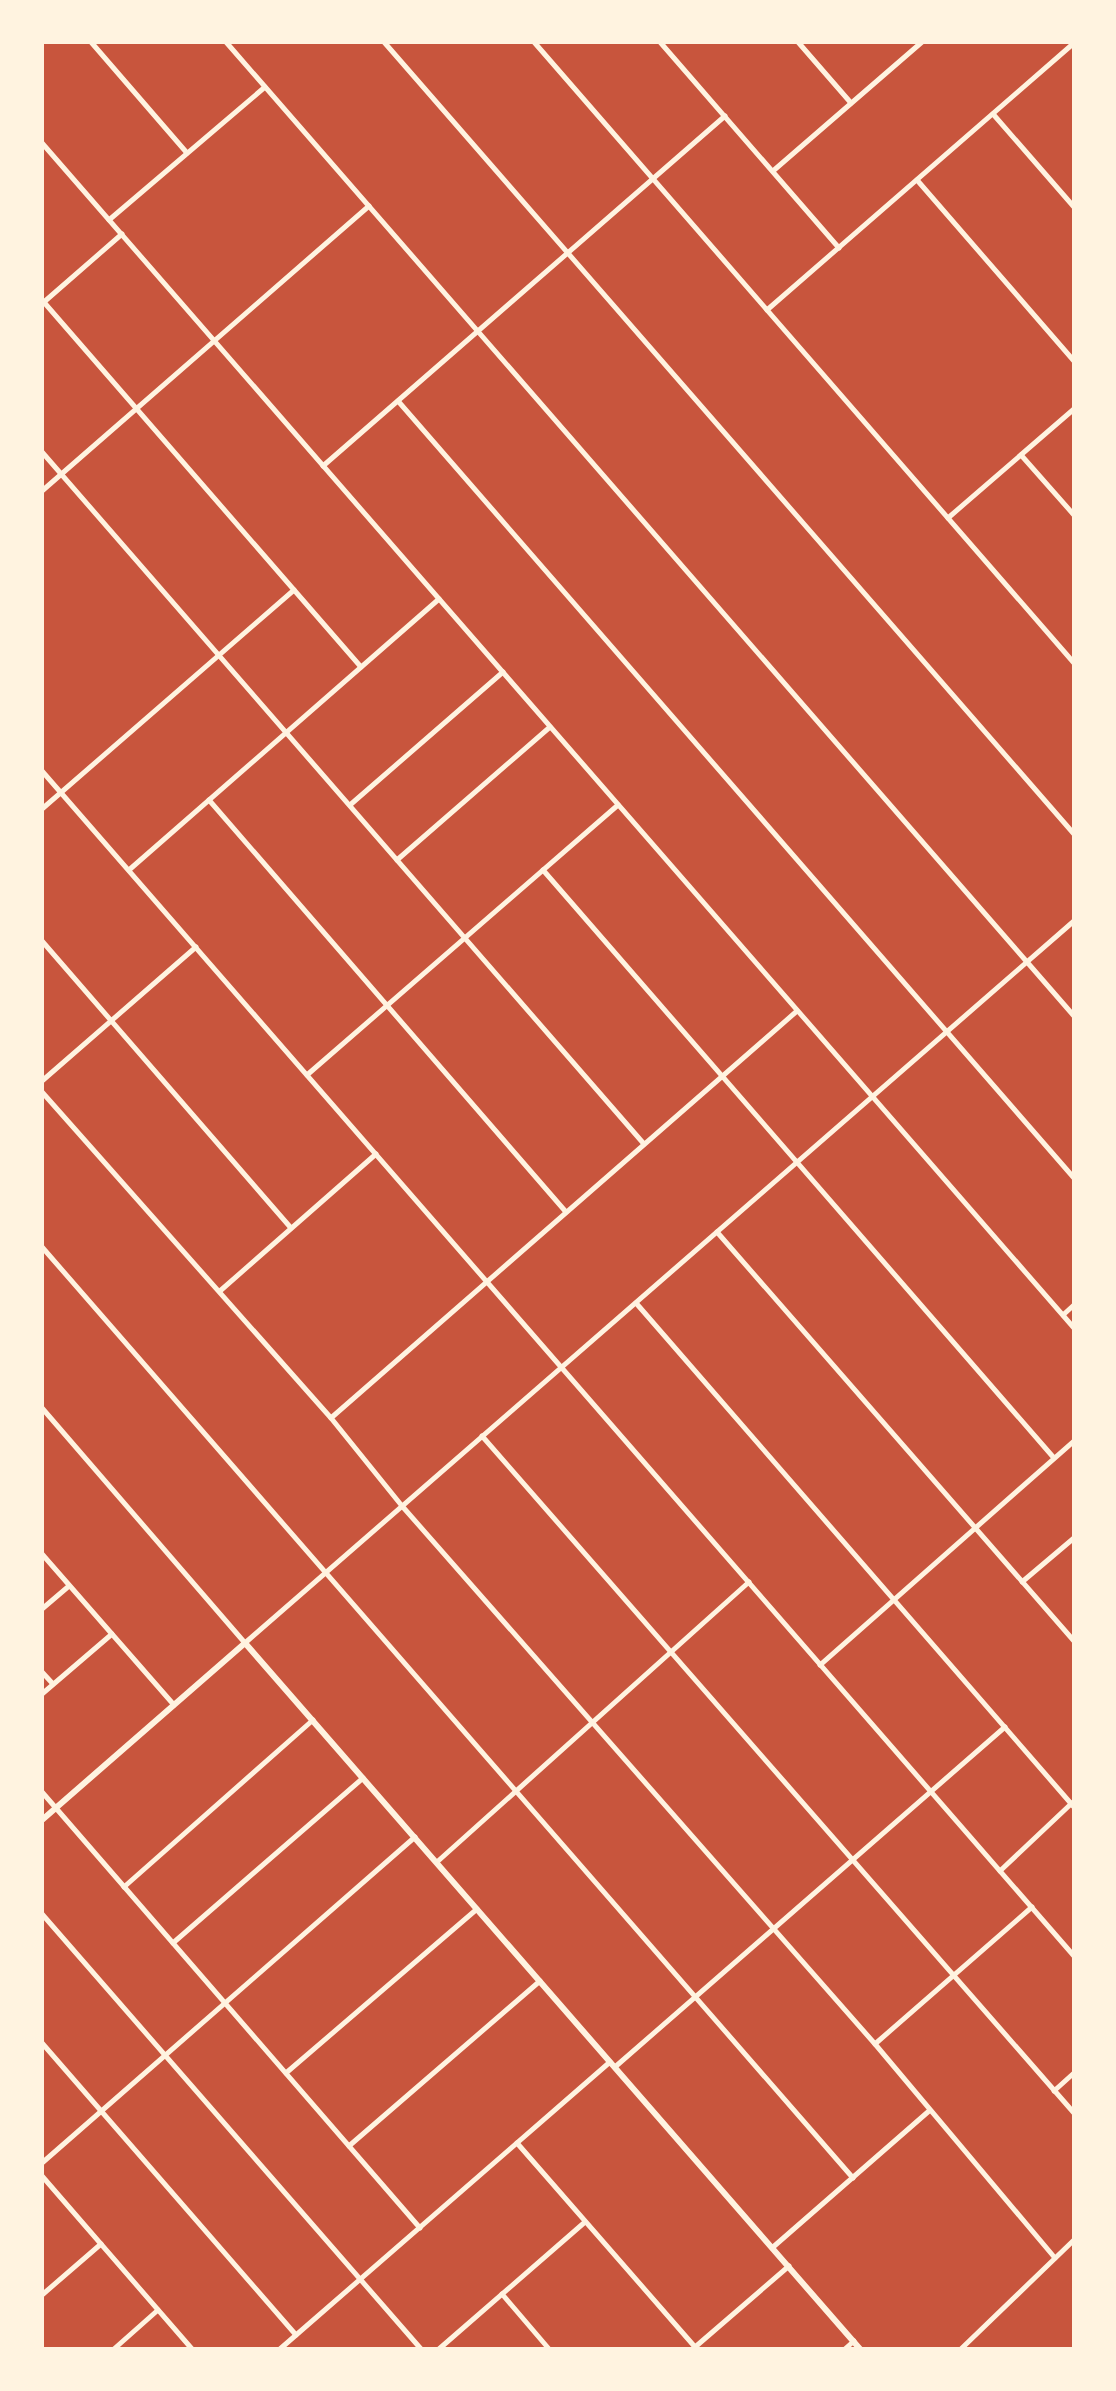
<svg xmlns="http://www.w3.org/2000/svg" width="1116" height="2391" viewBox="0 0 1116 2391" font-family="Commissioner,sans-serif">
<rect width="100%" height="100%" fill="#c8553d"/>
<g fill="none" stroke-linecap="round" stroke-linejoin="round">
<g stroke="#fff3e0" stroke-width="5">
<path d="M 91,42 L 187,153"/>
<path d="M 226,42 L 1074,1016"/>
<path d="M 384,42 L 1074,834"/>
<path d="M 534,42 L 1074,663"/>
<path d="M 660,42 L 839,248"/>
<path d="M 798,42 L 851,103"/>
<path d="M 993,114 L 1074,207"/>
<path d="M 42,143 L 1074,1328"/>
<path d="M 773,171 L 922,42"/>
<path d="M 917,180 L 1074,361"/>
<path d="M 109,220 L 265,87"/>
<path d="M 42,300 L 361,667"/>
<path d="M 44,302 L 122,234"/>
<path d="M 767,310 L 1074,43"/>
<path d="M 398,401 L 1074,1178"/>
<path d="M 42,452 L 644,1144"/>
<path d="M 1021,455 L 1074,515"/>
<path d="M 323,466 L 725,116"/>
<path d="M 42,491 L 369,206"/>
<path d="M 948,518 L 1074,409"/>
<path d="M 42,771 L 1074,1956"/>
<path d="M 209,800 L 566,1212"/>
<path d="M 350,805 L 503,672"/>
<path d="M 42,809 L 294,590"/>
<path d="M 397,860 L 550,727"/>
<path d="M 129,870 L 439,599"/>
<path d="M 543,870 L 1054,1458"/>
<path d="M 42,941 L 291,1228"/>
<path d="M 307,1075 L 618,805"/>
<path d="M 42,1081 L 196,947"/>
<path d="M 42,1092 L 331,1418 L 402,1506 L 875,2044 L 1055,2258"/>
<path d="M 717,1232 L 1074,1641"/>
<path d="M 42,1247 L 853,2178"/>
<path d="M 220,1291 L 376,1154"/>
<path d="M 636,1303 L 1074,1807"/>
<path d="M 1063,1315 L 1074,1305"/>
<path d="M 42,1408 L 245,1643 L 1074,921"/>
<path d="M 331,1418 L 797,1011"/>
<path d="M 482,1436 L 1074,2113"/>
<path d="M 42,1554 L 174,1705"/>
<path d="M 1022,1582 L 1074,1538"/>
<path d="M 42,1609 L 69,1586"/>
<path d="M 820,1665 L 1074,1441"/>
<path d="M 42,1672 L 53,1684"/>
<path d="M 42,1694 L 112,1634"/>
<path d="M 42,1792 L 420,2228"/>
<path d="M 437,1862 L 749,1582"/>
<path d="M 1000,1871 L 1072,1803"/>
<path d="M 124,1887 L 313,1720"/>
<path d="M 42,1914 L 421,2349"/>
<path d="M 173,1943 L 363,1778"/>
<path d="M 42,2043 L 296,2335"/>
<path d="M 875,2044 L 1032,1907"/>
<path d="M 615,2067 L 1005,1727"/>
<path d="M 286,2073 L 477,1909"/>
<path d="M 1054,2091 L 1074,2073"/>
<path d="M 517,2143 L 695,2347"/>
<path d="M 349,2146 L 540,1981"/>
<path d="M 42,2163 L 415,1837"/>
<path d="M 42,2176 L 192,2349"/>
<path d="M 772,2248 L 929,2111"/>
<path d="M 502,2294 L 549,2349"/>
<path d="M 42,2295 L 101,2244"/>
<path d="M 694,2348 L 789,2266"/>
<path d="M 114,2349 L 158,2310"/>
<path d="M 280,2349 L 610,2062"/>
<path d="M 439,2349 L 585,2222"/>
<path d="M 845,2349 L 854,2341"/>
<path d="M 961,2349 L 1074,2240"/>
</g>
<path stroke="#fff3e0" stroke-width="6" d="M 42,1820 L 245,1643 L 860,2349"/>
</g>
<rect width="1116" height="2391" fill="none" stroke="#fff3e0" stroke-width="88"/>
</svg>
